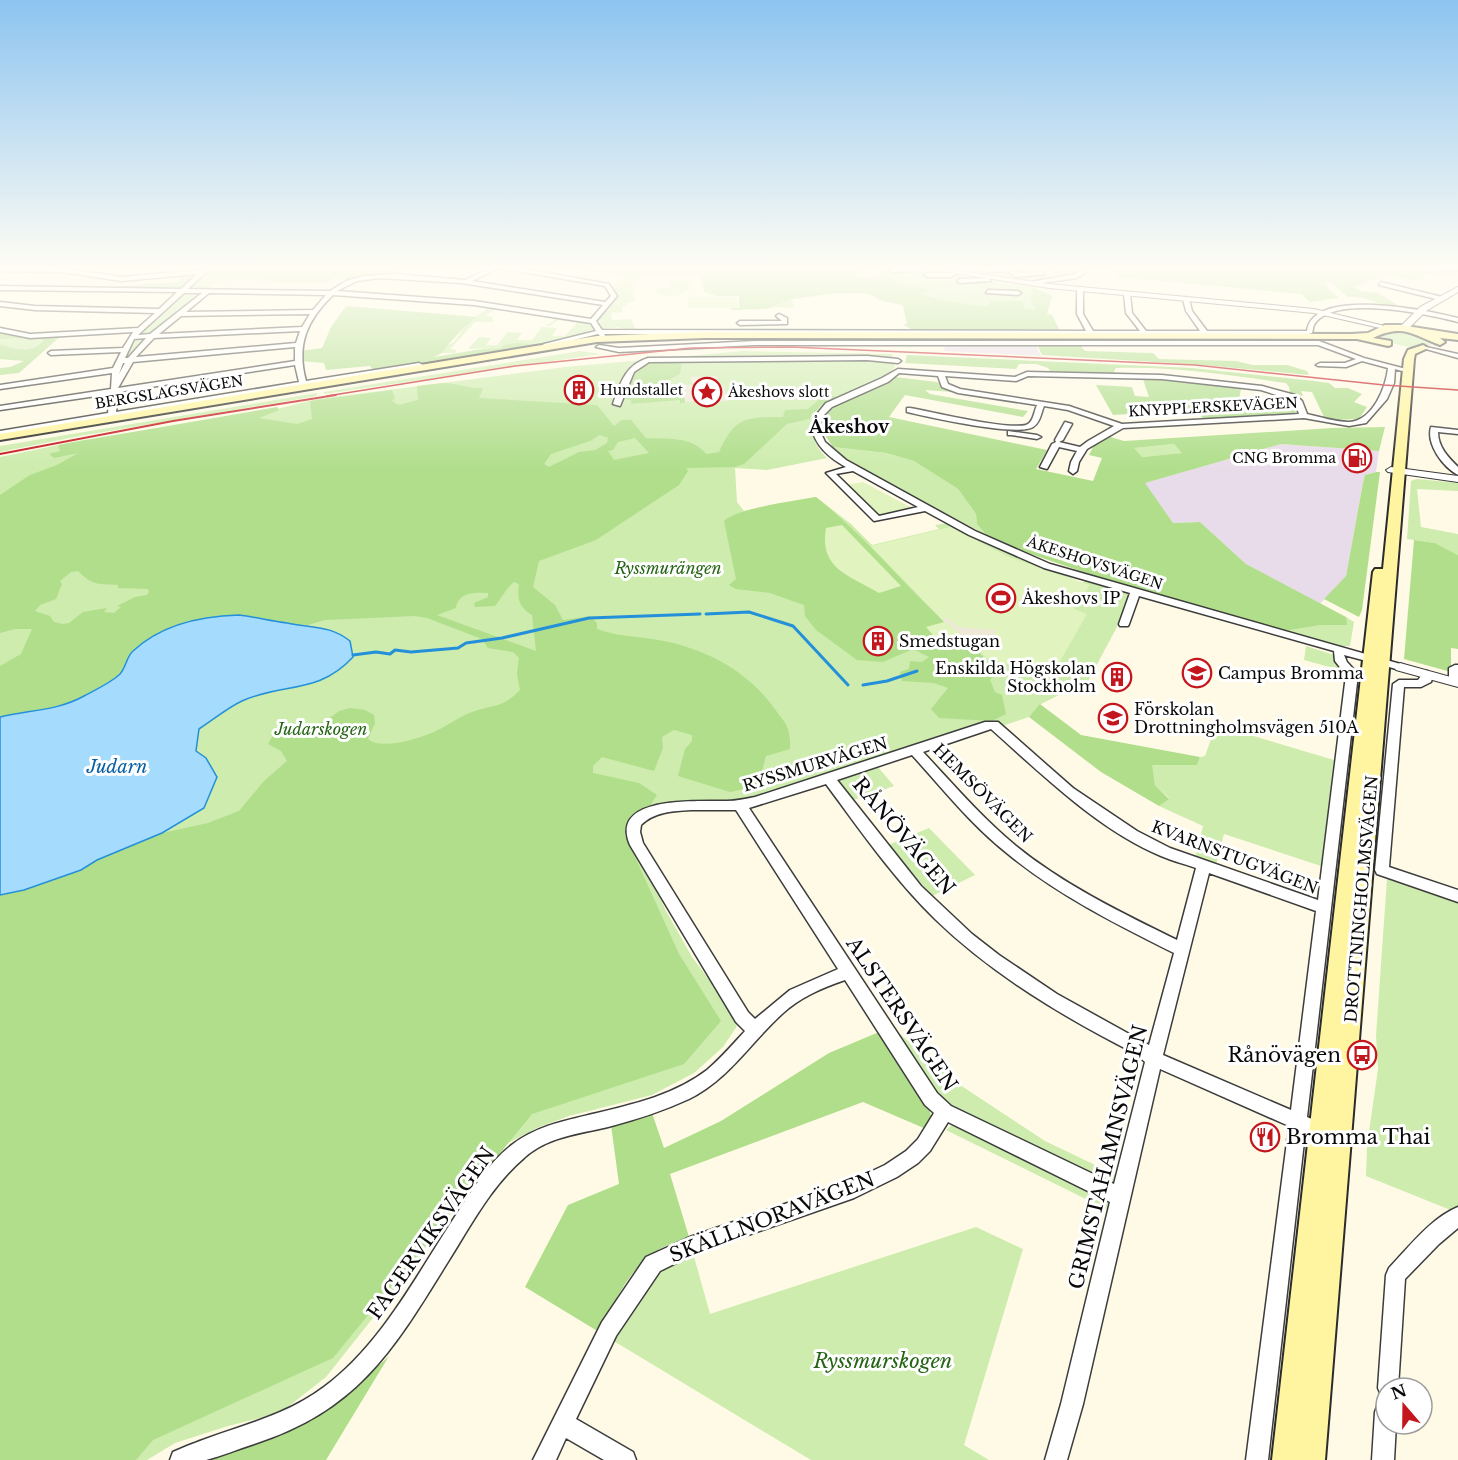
<svg xmlns="http://www.w3.org/2000/svg" width="1458" height="1460" viewBox="0 0 1458 1460" font-family="'Libre Baskerville',serif">
<rect width="100%" height="100%" fill="#fffae6"/>
<g fill="#e9dcea">
<path d="M 945,344 L 1035,344 L 1041,356 L 944,351 Z"/>
<path d="M 1281,444 L 1379,451 L 1376,472 L 1365,475 L 1363,483 L 1346,576 L 1320,604 L 1246,564 L 1200,522 L 1173,523 L 1144,483 Z"/>
</g>
<g fill="#cdecad" fill-rule="evenodd">
<path d="M 213,266 L 457,266 C 438,276 399,260 387,276 L 352,280 L 333,278 L 326,283 L 257,283 L 259,280 L 235,280 L 213,284 L 206,290 L 186,290 Z"/>
<path d="M 559,266 L 849,266 L 866,268 L 857,276 L 871,278 L 890,266 L 1033,287 L 1052,296 L 1047,314 L 1052,315 L 1060,331 L 915,331 L 904,325 L 907,323 L 903,305 C 891,302 880,297 867,294 C 845,288 815,296 792,299 L 794,308 L 781,307 L 731,310 L 731,308 L 739,308 L 739,296 L 717,296 L 704,292 L 700,275 L 638,277 L 632,288 L 635,301 L 626,303 L 627,306 L 622,307 L 623,312 L 611,313 L 612,320 L 631,319 L 636,331 L 624,332 L 619,327 L 603,329 L 598,318 L 614,297 L 612,286 L 626,277 Z"/>
<path d="M 671,280 L 692,280 L 692,287 C 684,297 666,298 656,292 L 654,288 L 671,288 Z"/>
<path d="M 183,293 L 202,293 L 128,359 L 123,360 L 138,334 Z"/>
<path d="M 489,308 L 495,309 L 486,315 L 492,317 L 493,322 L 475,322 L 450,349 L 457,350 L 455,353 L 442,353 L 445,346 L 454,342 L 469,321 Z"/>
<path d="M 555,316 L 586,321 L 594,329 C 558,347 508,348 468,349 L 479,337 L 491,338 L 486,345 L 497,345 L 508,332 L 522,333 L 517,340 L 532,340 L 542,327 L 557,328 L 552,336 L 565,336 L 577,323 L 558,320 L 550,326 L 545,326 L 554,321 L 553,318 Z"/>
<path d="M 1400,329 L 1435,341 L 1435,343 C 1421,351 1390,347 1380,334 Z"/>
<path d="M 41,338 L 43,341 C 32,352 14,350 0,344 L 0,339 Z"/>
<path d="M 580,351 L 601,354 L 324,394 L 324,392 Z"/>
<path d="M 743,351 L 892,354 L 895,367 C 878,389 848,389 827,404 C 820,408 816,416 811,422 C 812,437 816,448 827,458 L 767,470 L 735,468 L 737,502 L 744,511 L 816,497 L 851,524 L 872,545 L 939,529 L 935,525 L 949,523 L 1006,551 L 1076,580 L 1063,578 L 1089,585 L 1082,583 L 1085,581 L 1134,595 L 1086,685 L 1071,689 L 1041,704 L 1029,717 L 1002,726 L 992,721 L 746,800 L 685,801 L 650,807 L 631,819 L 625,836 L 647,869 L 665,909 L 692,957 L 723,998 L 737,1026 L 723,1047 L 694,1073 L 652,1095 L 569,1116 L 537,1128 L 508,1143 L 461,1197 L 399,1285 L 326,1377 L 280,1413 L 228,1426 L 175,1443 L 147,1460 L 0,1460 L 0,457 L 83,440 L 272,410 L 318,399 L 565,367 ZM 872,546 L 969,637 L 945,622 Z"/>
<path d="M 317,393 L 317,396 L 80,436 L 0,452 L 0,446 Z"/>
<path d="M 1174,444 L 1183,453 L 1142,457 L 1133,448 Z"/>
<path d="M 833,447 L 886,453 L 914,461 L 958,489 L 976,514 L 977,524 L 987,536 L 846,459 L 829,448 Z"/>
<path d="M 1417,479 L 1458,483 L 1458,491 L 1417,489 L 1421,527 L 1458,534 L 1458,555 L 1435,543 L 1407,539 L 1411,481 Z"/>
<path d="M 1346,617 L 1354,622 L 1350,646 L 1339,646 L 1284,631 L 1322,625 L 1346,625 Z"/>
<path d="M 1306,646 L 1334,655 L 1338,666 L 1348,672 L 1304,660 Z"/>
<path d="M 1216,725 L 1334,760 L 1321,866 L 1224,834 L 1216,865 L 1195,858 L 1203,826 L 1159,806 L 1169,798 L 1155,785 L 1151,765 L 1197,765 L 1200,757 L 1205,756 Z"/>
<path d="M 877,766 L 894,786 L 853,800 L 837,781 L 839,779 Z"/>
<path d="M 929,828 L 975,875 L 932,896 L 888,845 Z"/>
<path d="M 1387,879 L 1458,903 L 1458,1213 L 1366,1176 L 1367,1146 L 1378,1069 L 1376,1036 Z"/>
<path d="M 892,1027 L 954,1081 L 1045,1141 L 1118,1176 L 1115,1189 L 959,1113 L 940,1098 Z"/>
<path d="M 953,1124 L 1110,1200 L 1108,1210 L 946,1130 Z"/>
<path d="M 976,1227 L 1023,1249 L 964,1445 L 989,1460 L 811,1460 L 612,1340 L 635,1297 L 668,1262 L 693,1253 L 710,1314 Z"/>
</g>
<g fill="#b0de8b" fill-rule="evenodd">
<path d="M 263,266 L 457,266 C 438,276 399,260 387,276 L 352,280 L 333,278 L 326,283 L 279,283 L 265,279 L 250,270 Z"/>
<path d="M 559,266 L 622,266 C 631,271 664,276 672,270 L 669,266 L 726,266 L 729,269 L 746,272 L 749,270 L 741,266 L 773,266 L 779,269 L 780,272 L 801,274 L 801,268 L 796,266 C 809,266 808,268 818,271 C 835,277 854,275 871,278 L 874,276 L 890,277 L 900,283 L 932,290 L 920,294 L 944,301 L 987,307 L 991,301 L 1022,301 L 1025,309 L 1036,310 L 1031,301 L 1033,287 L 1052,296 L 1047,314 L 1052,315 L 1060,331 L 915,331 L 904,325 L 907,323 L 903,305 L 883,301 L 866,293 L 837,293 L 792,299 L 766,309 L 731,310 L 731,308 L 739,308 L 739,296 L 717,296 L 704,292 L 700,275 L 631,277 Z"/>
<path d="M 975,266 L 1073,266 L 1078,270 C 1068,284 1054,271 1043,268 C 1039,267 1032,268 1027,268 L 1031,274 L 1050,275 L 1051,278 L 1028,280 L 967,270 L 976,267 Z"/>
<path d="M 1157,266 L 1406,266 L 1430,270 L 1458,269 L 1458,273 L 1448,278 L 1428,273 L 1414,280 L 1386,275 L 1354,287 L 1361,291 L 1378,293 L 1396,304 L 1396,308 C 1376,306 1372,296 1348,297 L 1329,281 L 1326,281 L 1327,287 L 1339,298 L 1310,302 L 1301,294 L 1119,277 L 1115,270 L 1159,268 Z"/>
<path d="M 185,274 L 198,274 L 181,290 L 112,289 L 119,286 L 177,282 Z"/>
<path d="M 346,306 L 477,317 C 470,320 445,347 442,353 L 434,357 C 457,354 478,348 502,348 L 503,345 L 518,343 L 535,345 L 374,371 L 370,366 L 326,370 L 324,363 L 300,361 L 301,351 L 322,348 L 331,327 Z"/>
<path d="M 0,332 L 17,337 L 62,335 L 19,373 L 0,375 L 0,368 L 10,367 L 24,361 L 0,359 L 0,344 C 14,350 32,353 43,341 L 41,338 L 0,339 Z"/>
<path d="M 1037,344 L 1080,345 L 1085,351 L 1153,353 L 1159,359 L 1236,361 L 1253,365 L 1287,365 L 1307,371 L 1309,375 L 1203,365 L 1042,355 Z"/>
<path d="M 907,355 L 1192,368 L 1314,381 L 1329,383 L 1335,388 L 1348,388 L 1362,394 L 1354,402 L 1367,407 L 1359,419 L 1329,420 L 1324,417 L 1312,392 L 1301,391 L 1303,396 L 1290,393 L 1289,387 L 1286,383 C 1229,375 1174,366 1116,368 L 1114,371 L 1116,375 L 1052,374 L 1048,368 L 1036,364 L 1019,364 L 1016,369 L 905,363 Z"/>
<path d="M 670,361 L 682,363 L 680,374 L 638,396 L 651,394 L 685,398 L 685,402 L 680,404 L 680,400 L 630,404 L 632,401 L 625,398 L 634,369 L 644,363 Z"/>
<path d="M 895,377 L 937,382 L 953,392 L 925,390 L 930,394 L 1028,411 L 1023,417 L 905,395 L 889,417 L 1047,450 L 1036,469 L 1093,481 L 1102,458 L 1089,455 L 1095,443 L 1107,436 L 1124,441 L 1332,428 L 1385,427 L 1379,451 L 1281,444 L 1145,483 L 1173,523 L 1200,522 L 1246,564 L 1346,617 L 1347,625 L 1322,625 L 1284,631 L 1115,583 L 1022,551 L 987,536 L 977,524 L 976,514 L 958,489 L 914,461 L 886,453 L 833,447 C 830,442 824,435 823,430 C 818,402 877,390 895,377 ZM 1174,444 L 1182,453 L 1142,457 L 1134,448 Z"/>
<path d="M 1143,379 L 1172,380 L 1241,389 L 1239,399 L 1293,404 L 1296,412 L 1292,414 L 1204,419 L 1194,410 L 1113,415 L 1096,385 L 1132,387 L 1135,396 L 1149,397 Z"/>
<path d="M 443,383 C 457,383 469,389 483,388 L 479,398 L 597,405 L 614,426 L 622,420 L 631,420 L 646,438 C 665,439 693,436 706,454 L 719,452 C 735,417 745,417 783,417 L 785,410 L 808,409 L 822,397 L 821,392 L 836,397 L 820,406 L 809,419 L 787,424 L 744,464 L 735,467 L 686,468 L 688,471 L 679,485 L 596,540 L 539,561 L 533,587 L 555,605 L 563,620 L 590,616 L 597,623 L 597,629 C 616,636 632,636 652,639 C 697,645 743,667 771,704 C 784,722 791,725 790,749 L 766,756 L 758,786 L 730,792 L 678,776 L 685,749 L 692,741 L 692,735 L 674,730 L 662,737 L 663,748 L 654,771 L 602,757 L 593,766 L 593,773 L 639,783 L 657,795 L 649,807 L 631,820 L 625,835 L 679,954 L 721,1021 L 684,1064 L 532,1114 L 333,1358 L 153,1440 L 136,1460 L 0,1460 L 0,895 L 24,890 L 81,870 L 97,860 L 162,833 L 208,823 L 239,811 L 264,781 L 287,761 L 281,751 L 268,744 L 273,735 L 281,730 L 324,722 L 339,711 L 350,708 L 365,710 L 374,715 L 375,723 L 368,739 C 381,751 422,738 438,730 C 450,724 462,715 475,711 C 497,704 502,708 520,690 L 517,674 L 519,658 L 513,652 L 488,648 L 482,639 L 427,618 L 415,616 L 325,620 L 308,625 L 290,624 L 131,652 L 121,674 L 83,696 L 59,707 L 0,717 L 0,666 L 21,654 L 32,629 L 15,629 L 0,633 L 0,495 L 30,475 L 57,465 L 78,453 L 54,458 L 49,454 L 60,451 L 58,445 L 277,407 L 279,410 L 259,418 L 297,424 L 312,419 L 310,401 L 392,390 L 395,398 L 392,401 L 398,405 L 418,400 L 417,386 ZM 600,435 L 608,438 L 607,443 L 595,450 L 579,452 L 549,467 L 544,464 L 551,454 L 590,441 ZM 635,438 L 649,453 L 614,460 L 608,451 L 613,450 L 618,442 ZM 78,571 C 93,586 99,584 118,585 L 118,588 L 148,589 L 149,591 L 147,595 L 135,597 L 117,606 L 121,607 L 114,613 L 104,612 L 107,608 L 83,612 L 69,623 L 63,624 L 54,622 L 50,616 L 35,611 L 40,605 L 56,599 L 62,584 L 60,581 L 71,572 ZM 514,582 L 519,584 C 517,599 519,607 532,615 L 536,651 L 437,615 L 456,608 C 458,592 475,592 488,593 L 488,597 L 474,603 L 475,607 L 495,606 C 502,598 506,588 514,582 Z"/>
<path d="M 1376,472 L 1380,472 L 1362,610 L 1359,617 L 1324,599 L 1346,576 L 1363,483 L 1365,475 Z"/>
<path d="M 816,497 C 863,534 900,581 944,621 C 963,639 982,651 996,673 L 990,680 L 995,692 L 1002,695 L 1006,714 L 992,721 L 939,718 L 931,709 L 948,688 L 934,683 L 902,681 L 900,672 L 909,669 L 910,661 L 922,662 L 929,657 L 913,649 L 883,662 L 857,660 L 816,630 L 805,616 L 804,605 L 770,593 L 736,589 L 729,585 L 736,579 L 724,521 C 738,508 794,501 816,497 Z"/>
<path d="M 1414,540 L 1435,543 L 1458,555 L 1458,649 L 1451,648 L 1451,672 L 1404,659 Z"/>
<path d="M 1040,704 L 1081,735 L 1200,757 L 1197,765 L 1152,765 L 1155,785 L 1169,799 L 1159,806 L 1101,772 L 1029,717 Z"/>
<path d="M 879,1032 L 929,1105 L 931,1117 L 926,1129 L 863,1102 L 670,1174 L 689,1237 C 678,1242 664,1245 655,1252 C 627,1271 614,1304 599,1332 L 525,1287 L 568,1205 L 619,1184 L 611,1125 L 652,1113 L 664,1148 L 721,1121 L 829,1053 Z"/>
<path d="M 389,1356 L 326,1460 L 200,1460 L 311,1421 L 349,1393 Z"/>
</g>
<g fill="#e1f3bf">
<path d="M 737,297 L 738,308 L 688,308 L 688,297 Z"/>
<path d="M 863,482 L 914,509 L 878,516 L 845,485 Z"/>
<path d="M 842,525 L 901,586 L 879,593 C 849,575 819,569 826,528 Z"/>
<path d="M 950,527 L 1009,557 L 1090,585 L 1074,609 L 1087,614 L 1051,677 L 987,658 L 966,638 L 939,642 L 926,627 L 944,622 L 871,546 Z"/>
</g>
<g fill="#eee8d6">
<path d="M 717,376 L 715,385 L 724,385 L 727,401 L 685,402 L 683,385 L 693,385 L 690,377 Z"/>
<path d="M 948,618 L 958,627 L 997,630 L 985,645 L 966,638 L 942,619 Z"/>
</g>
<path fill="#a5dbfc" stroke="#2590da" stroke-width="1.5" d="M 239,615 C 255,617 271,621 287,623 C 311,628 330,625 350,641 L 353,657 C 318,695 284,682 242,701 C 227,708 213,720 199,729 L 196,751 L 206,758 L 217,777 L 204,808 L 162,833 L 97,860 L 81,870 L 24,890 L 0,895 L 0,717 C 29,710 57,711 84,696 C 95,690 110,683 119,675 C 126,669 126,657 133,651 C 162,624 201,616 239,615 Z"/>
<g fill="none" stroke-linecap="round" stroke-linejoin="round">
<g stroke="#2590da" stroke-width="3">
<path d="M 706,614 L 749,612 L 793,626 L 848,685"/>
<path d="M 353,655 L 376,652 L 390,654 L 395,650 L 411,652 L 458,648 L 466,643 L 502,638 L 589,618 L 700,614"/>
<path d="M 863,685 L 887,681 L 917,671"/>
</g>
<g stroke="#3c3c3c" stroke-width="3">
<g id="minor">
<path d="M 207,266 L 213,266 L 188,289 L 330,291 L 346,281 L 363,276 L 396,274 L 465,280 L 494,266 L 508,266 L 609,284 L 617,296 L 596,321 L 602,330 L 1086,331 L 1077,314 L 1077,289 L 1080,287 L 1083,289 L 1083,314 L 1093,331 L 1140,331 L 1126,313 L 1124,294 L 1127,292 L 1130,294 L 1132,313 L 1146,331 L 1200,331 L 1186,311 L 1183,299 L 1186,297 L 1189,299 L 1192,311 L 1207,331 L 1307,331 C 1313,286 1430,311 1458,318 L 1458,322 C 1430,315 1333,293 1314,325 C 1313,327 1313,330 1312,333 L 1305,335 L 604,334 L 606,337 L 603,339 L 598,334 L 546,347 L 543,345 L 544,344 L 596,331 L 591,323 L 474,305 L 333,295 C 307,320 296,345 306,381 L 419,363 L 423,365 L 421,366 L 0,435 L 0,431 L 108,413 L 110,394 L 0,410 L 0,406 L 111,389 L 112,373 L 0,389 L 0,385 L 113,368 L 121,352 L 51,355 L 48,353 L 51,351 L 123,348 L 133,332 L 30,338 L 0,332 L 0,328 L 30,334 L 138,328 L 155,313 L 35,310 L 0,306 L 0,302 L 35,306 L 159,309 L 177,292 L 0,290 L 0,286 L 181,289 L 197,274 L 121,281 L 62,272 L 0,271 L 0,267 L 62,268 L 121,277 L 202,270 ZM 499,268 L 605,286 L 611,296 L 605,302 L 472,281 ZM 380,278 L 461,283 L 603,305 L 591,319 L 474,301 L 337,291 L 357,281 ZM 184,293 L 202,293 L 150,334 L 138,335 ZM 209,293 L 326,295 L 313,310 L 186,312 ZM 310,314 L 302,327 L 159,334 L 181,316 ZM 300,331 L 296,343 L 136,357 L 154,338 ZM 146,338 L 128,358 L 125,358 L 134,339 ZM 295,347 L 295,361 L 118,388 L 133,362 ZM 123,363 L 125,363 L 119,374 ZM 295,365 L 299,382 L 116,412 L 118,392 Z"/>
<path d="M 918,266 L 923,267 L 916,271 L 892,272 L 889,270 Z"/>
<path d="M 973,266 L 980,266 L 985,268 L 1009,267 L 1017,273 L 1042,272 L 1045,274 L 1016,277 L 1008,271 L 984,272 Z"/>
<path d="M 1073,266 L 1079,266 L 1086,272 L 1077,278 L 1034,284 L 1031,282 L 1075,274 L 1079,272 Z"/>
<path d="M 1407,266 L 1458,266 L 1458,270 L 1430,271 Z"/>
<path d="M 956,270 L 958,273 L 951,277 L 927,277 L 924,275 L 927,273 L 950,273 Z"/>
<path d="M 989,278 L 991,281 L 960,283 L 957,281 L 960,279 Z"/>
<path d="M 1381,282 L 1442,297 L 1443,298 L 1440,300 L 1379,285 Z"/>
<path d="M 988,290 L 1018,291 L 1021,293 L 1018,295 L 986,293 Z"/>
<path d="M 779,314 L 787,318 L 787,324 L 740,325 L 737,323 L 740,321 L 782,321 L 776,316 Z"/>
<path d="M 755,341 L 1319,341 L 1364,358 L 1406,369 L 1402,371 L 1395,369 L 1394,383 L 1387,399 L 1366,423 L 1349,426 L 1304,418 L 1123,428 L 1087,449 L 1079,462 L 1077,471 L 1073,474 L 1069,471 L 1071,462 L 1077,451 L 1059,447 L 1047,469 L 1040,467 L 1052,444 L 1056,442 L 1055,440 L 1065,422 L 1072,424 L 1063,440 L 1059,442 L 1080,447 L 1088,441 L 1114,426 L 1068,410 L 1044,406 C 1041,413 1040,423 1033,427 C 1017,437 929,417 907,412 L 907,408 L 910,408 C 933,412 1007,430 1026,425 C 1033,423 1034,412 1037,405 L 958,393 L 942,387 L 938,376 L 899,373 L 888,382 L 832,407 L 824,415 L 819,429 L 825,442 L 846,460 L 975,531 L 1050,564 L 1404,665 L 1406,667 L 1400,670 L 1344,655 L 1347,662 L 1358,674 L 1307,1117 L 1326,1125 L 1329,1131 L 1326,1137 L 1320,1139 L 1305,1133 L 1268,1460 L 1246,1460 L 1289,1126 L 1160,1069 L 1083,1404 L 1067,1460 L 1045,1460 L 1061,1404 L 1110,1202 L 948,1122 L 930,1151 L 918,1163 L 897,1177 L 854,1198 L 694,1254 L 660,1271 L 616,1336 L 576,1419 L 633,1452 L 636,1460 L 604,1460 L 566,1438 L 556,1460 L 533,1460 L 602,1322 L 646,1257 L 690,1237 L 851,1181 L 885,1165 L 906,1151 L 918,1139 L 934,1113 L 925,1105 L 845,980 C 822,988 800,997 782,1014 C 750,1043 729,1079 689,1099 C 663,1111 635,1120 608,1127 C 578,1134 547,1137 524,1158 C 492,1185 471,1225 449,1260 C 394,1349 359,1410 254,1444 C 238,1449 222,1456 206,1460 C 195,1460 181,1460 170,1460 L 173,1452 L 187,1446 C 233,1427 283,1418 324,1387 C 382,1344 417,1274 456,1215 C 473,1189 489,1162 513,1144 C 538,1125 568,1120 597,1113 C 635,1104 676,1094 707,1070 C 721,1058 733,1044 745,1031 L 736,1022 L 630,845 C 608,794 701,802 727,801 C 736,801 745,799 755,797 L 985,722 L 998,722 L 1073,788 L 1137,831 L 1170,848 L 1318,900 L 1346,675 L 1335,661 L 1334,651 L 1139,596 L 1129,624 L 1128,626 L 1120,626 L 1119,624 L 1130,593 L 1044,568 L 969,535 L 925,511 L 874,521 L 826,473 L 846,467 C 831,459 816,447 812,429 L 817,414 L 826,403 L 882,378 L 898,369 L 1015,377 L 1027,372 L 1162,375 L 1262,386 L 1295,395 L 1302,401 L 1307,414 C 1320,417 1336,422 1349,422 C 1373,421 1386,387 1388,368 L 1362,361 L 1346,367 L 1318,366 L 1316,365 L 1320,363 L 1345,363 L 1356,359 L 1318,345 L 755,345 L 619,352 L 596,347 L 599,345 L 619,348 ZM 945,376 L 1016,381 L 1028,376 L 1162,379 L 1261,390 L 1289,399 L 1295,402 L 1299,414 L 1122,424 L 1069,406 L 960,389 L 948,384 ZM 853,471 L 918,507 L 879,516 L 836,474 ZM 991,729 C 1042,774 1098,830 1161,856 C 1173,861 1185,864 1196,868 L 1177,940 C 1122,913 1064,885 1016,846 C 982,818 953,784 923,752 ZM 912,755 C 943,789 972,826 1008,854 C 1058,895 1116,924 1174,953 L 1149,1045 L 1057,994 L 999,955 L 972,934 L 921,886 L 837,780 ZM 826,784 C 860,830 894,879 935,919 C 994,976 1064,1017 1136,1054 L 1145,1062 L 1114,1184 L 951,1106 L 937,1093 L 749,808 ZM 691,810 L 736,810 L 838,969 L 790,990 L 755,1019 L 748,1012 L 643,843 L 640,832 L 641,825 C 654,812 673,811 691,810 ZM 1209,873 L 1316,911 L 1291,1110 L 1163,1055 Z"/>
<path d="M 1426,347 L 1458,354 L 1458,358 L 1426,349 Z"/>
<path d="M 867,356 L 898,359 L 901,361 L 898,363 L 867,360 L 649,362 L 634,372 L 620,406 L 613,404 C 620,384 625,365 648,358 Z"/>
<path d="M 1431,427 L 1458,430 L 1458,434 L 1438,432 C 1438,447 1448,457 1458,467 L 1458,475 C 1443,467 1426,444 1431,427 Z"/>
<path d="M 1008,431 L 1037,435 L 1041,437 L 1037,439 L 1011,435 L 1008,435 Z"/>
<path d="M 1455,665 L 1458,665 L 1458,680 L 1455,681 L 1449,677 L 1449,668 Z"/>
<path d="M 1427,671 L 1433,675 L 1431,682 L 1421,687 L 1404,687 L 1389,867 L 1458,890 L 1458,902 L 1377,874 L 1375,870 L 1393,684 L 1399,680 L 1418,680 L 1423,673 Z"/>
<path d="M 1458,1207 L 1458,1228 L 1439,1244 L 1405,1279 L 1398,1388 L 1386,1388 L 1386,1398 L 1381,1395 L 1378,1388 L 1386,1275 L 1389,1268 C 1409,1247 1431,1218 1458,1207 Z"/>
<path d="M 1386,1401 L 1386,1424 L 1396,1424 L 1394,1460 L 1372,1460 L 1375,1412 L 1378,1404 Z"/>
</g>
</g>
<g stroke="#3c3c3c" stroke-width="2">
<g id="tertiary">
<path d="M 911,266 L 925,266 L 1049,284 L 1314,309 L 1393,328 L 1389,330 L 1314,313 L 1049,288 Z"/>
<path d="M 1458,287 L 1458,292 L 1426,311 L 1409,328 L 1400,330 L 1396,328 L 1403,324 L 1420,307 Z"/>
<path d="M 1391,467 L 1458,476 L 1458,482 L 1388,472 L 1386,470 Z"/>
<path d="M 1400,663 L 1458,679 L 1458,687 L 1396,670 L 1394,667 Z"/>
</g>
</g>
<g stroke="#2b2b2b" stroke-width="4">
<g id="secondary">
<path d="M 1385,325 L 1400,325 L 1458,334 L 1458,340 L 1440,338 L 1445,342 L 1440,345 C 1413,335 1403,323 1373,338 L 1391,341 L 1391,345 L 1388,346 L 1357,339 L 705,338 L 597,342 L 0,440 L 0,434 L 597,336 L 705,332 L 1351,334 L 1368,333 Z"/>
<path d="M 1423,345 L 1428,348 L 1415,354 L 1414,359 L 1325,1460 L 1272,1460 L 1373,572 L 1375,569 L 1383,569 L 1404,359 L 1408,350 Z"/>
</g>
</g>
<use href="#minor" fill="#fff" fill-rule="evenodd"/>
<use href="#tertiary" fill="#fff" fill-rule="evenodd"/>
<use href="#secondary" fill="#fff5a1" fill-rule="evenodd"/>
<path stroke="#c4161d" stroke-width="1.5" d="M 327,396 L 515,366 L 691,348 L 791,347 L 1195,365 L 1384,385 L 1458,390"/>
<path stroke="#c4161d" stroke-width="2" d="M 0,454 L 173,421 L 336,395"/>
</g>
<linearGradient id="sky" x2="0" y2="1"><stop stop-color="#8dc4f0"/><stop offset="0.57" stop-color="#fffdf4"/><stop offset="1" stop-color="#fffdf4" stop-opacity="0"/></linearGradient>
<rect width="1458" height="470" fill="url(#sky)"/>
<defs>
<g id="building-ring" transform="scale(1.5)"><circle r="9.5" fill="#fff" stroke="#c4161d" stroke-width="1.5"/><path d="M-4-6H4V6H1V3H-1V6H-4ZM-2.5-4.3h1.7v1.8h-1.7ZM.8-4.3h1.7v1.8H.8ZM-2.5-1h1.7V.8h-1.7ZM.8-1h1.7V.8H.8Z" fill="#c4161d"/></g>
<g id="sight-ring" transform="scale(1.5)"><circle r="9.5" fill="#fff" stroke="#c4161d" stroke-width="1.5"/><path d="M0-6L1.8-2.2L6-1.7L2.9 1.2L3.7 5.4L0 3.3L-3.7 5.4L-2.9 1.2L-6-1.7L-1.8-2.2Z" fill="#c4161d"/></g>
<g id="fuel-ring" transform="scale(1.5)"><circle r="9.5" fill="#fff" stroke="#c4161d" stroke-width="1.5"/><path d="M-5.5-6h7V0h2V4h1.3V-2.5L3-4.5l.8-.8L6-3V5H2.5V1h-1V6h-7ZM-4.2-4.7v3.2H.2V-4.7Z" fill="#c4161d"/></g>
<g id="stadium-ring" transform="scale(1.5)"><circle r="9.5" fill="#fff" stroke="#c4161d" stroke-width="1.5"/><path d="M0-5a6.5 5 0 1 0 0 10a6.5 5 0 1 0 0-10ZM-3.5-1.8h7v3.6h-7Z" fill="#c4161d"/></g>
<g id="university-ring" transform="scale(1.5)"><circle r="9.5" fill="#fff" stroke="#c4161d" stroke-width="1.5"/><path d="M0-5L7-2L0 1L-7-2ZM-4 1L0 2.5L4 1V4Q0 6-4 4Z" fill="#c4161d"/></g>
<g id="school-ring" transform="scale(1.5)"><circle r="9.5" fill="#fff" stroke="#c4161d" stroke-width="1.5"/><path d="M0-5L7-2L0 1L-7-2ZM-4 1L0 2.5L4 1V4Q0 6-4 4Z" fill="#c4161d"/></g>
<g id="bus-ring" transform="scale(1.5)"><circle r="9.5" fill="#fff" stroke="#c4161d" stroke-width="1.5"/><path d="M-5-6H5V4H4V6H2V4H-2V6H-4V4H-5ZM-3.5-4V0h7V-4ZM-3.5 1.2v1.5H-2V1.2ZM2 1.2v1.5H3.5V1.2Z" fill="#c4161d"/></g>
<g id="restaurant-ring" transform="scale(1.5)"><circle r="9.5" fill="#fff" stroke="#c4161d" stroke-width="1.5"/><path d="M-5-6h1v4h1v-4h1v4h1v-4h1v5L-1.5 .5V6h-2V.5L-5-1ZM5-6V6H3V1.5H1.5Q1.5-4 5-6Z" fill="#c4161d"/></g>
</defs>
<g fill-rule="evenodd">
<use href="#building-ring" x="579" y="390"/>
<use href="#sight-ring" x="707" y="392"/>
<use href="#fuel-ring" x="1357" y="458"/>
<use href="#stadium-ring" x="1001" y="598"/>
<use href="#building-ring" x="878" y="641"/>
<use href="#university-ring" x="1197" y="673"/>
<use href="#building-ring" x="1117" y="677"/>
<use href="#school-ring" x="1113" y="718"/>
<use href="#bus-ring" x="1362" y="1055"/>
<use href="#restaurant-ring" x="1265" y="1137"/>
</g>
<g text-anchor="middle" stroke-width="6" stroke-linejoin="round" paint-order="stroke">
<g font-size="14" fill="#090909" stroke="#fff" text-anchor="start">
<text x="600" y="395">Hundstallet</text>
<text x="728" y="397">Åkeshovs slott</text>
<text x="1336" y="463" text-anchor="end">CNG Bromma</text>
</g>
<g font-size="14" fill="#090909" stroke="#fff">
<text transform="translate(169 392) rotate(-9)" y="5">BERGSLAGSVÄGEN</text>
<text transform="translate(1213 407) rotate(-3)" y="5">KNYPPLERSKEVÄGEN</text>
<text transform="translate(1095 563) rotate(18)" y="5">ÅKESHOVSVÄGEN</text>
</g>
<g font-size="16" font-style="italic" fill="#266516" stroke="#fff">
<text x="668" y="574">Ryssmurängen</text>
<text x="321" y="735">Judarskogen</text>
</g>
<g font-size="16" fill="#090909" stroke="#fff" text-anchor="start">
<text x="1022" y="604">Åkeshovs IP</text>
<text x="899" y="647">Smedstugan</text>
<text x="1096" y="674" text-anchor="end">Enskilda Högskolan<tspan x="1096" dy="18">Stockholm</tspan></text>
<text x="1218" y="679">Campus Bromma</text>
<text x="1134" y="715">Förskolan<tspan x="1134" dy="18">Drottningholmsvägen 510A</tspan></text>
</g>
<g font-size="16" fill="#090909" stroke="#fff">
<text transform="translate(815 764) rotate(-17)" y="6">RYSSMURVÄGEN</text>
<text transform="translate(983 793) rotate(45)" y="6">HEMSÖVÄGEN</text>
<text transform="translate(1235 857) rotate(21)" y="6">KVARNSTUGVÄGEN</text>
<text transform="translate(1361 899) rotate(-85)" y="6">DROTTNINGHOLMSVÄGEN</text>
</g>
<g font-size="18" font-weight="bold" fill="#090909" stroke="#fff">
<text x="849" y="433">Åkeshov</text>
</g>
<g font-size="18" font-style="italic" fill="#0960a4" stroke="#fff">
<text x="117" y="773">Judarn</text>
</g>
<g font-size="20" fill="#090909" stroke="#fff">
<text transform="translate(904 836) rotate(50)" y="7">RÅNÖVÄGEN</text>
<text transform="translate(902 1014) rotate(56)" y="7">ALSTERSVÄGEN</text>
<text transform="translate(1108 1157) rotate(-76)" y="7">GRIMSTAHAMNSVÄGEN</text>
<text transform="translate(772 1217) rotate(-21)" y="7">SKÄLLNORAVÄGEN</text>
<text transform="translate(431 1233) rotate(-55)" y="7">FAGERVIKSVÄGEN</text>
</g>
<g font-size="20" fill="#090909" stroke="#fff" text-anchor="end">
<text x="1341" y="1062">Rånövägen</text>
<text x="1286" y="1144" text-anchor="start">Bromma Thai</text>
</g>
<g font-size="20" font-style="italic" fill="#266516" stroke="#fff">
<text x="883" y="1368">Ryssmurskogen</text>
</g>
</g>
<g transform="translate(1404 1406) rotate(340)"><circle r="28" fill="#ffffff" stroke="#9d9d9d" stroke-width="1.5"/>
<path d="M0-4.5L10 22L0 15L-10 22Z" fill="#c4161d"/>
<text y="-9" font-size="16" font-weight="bold" text-anchor="middle" fill="#090909">N</text>
</g>
</svg>
